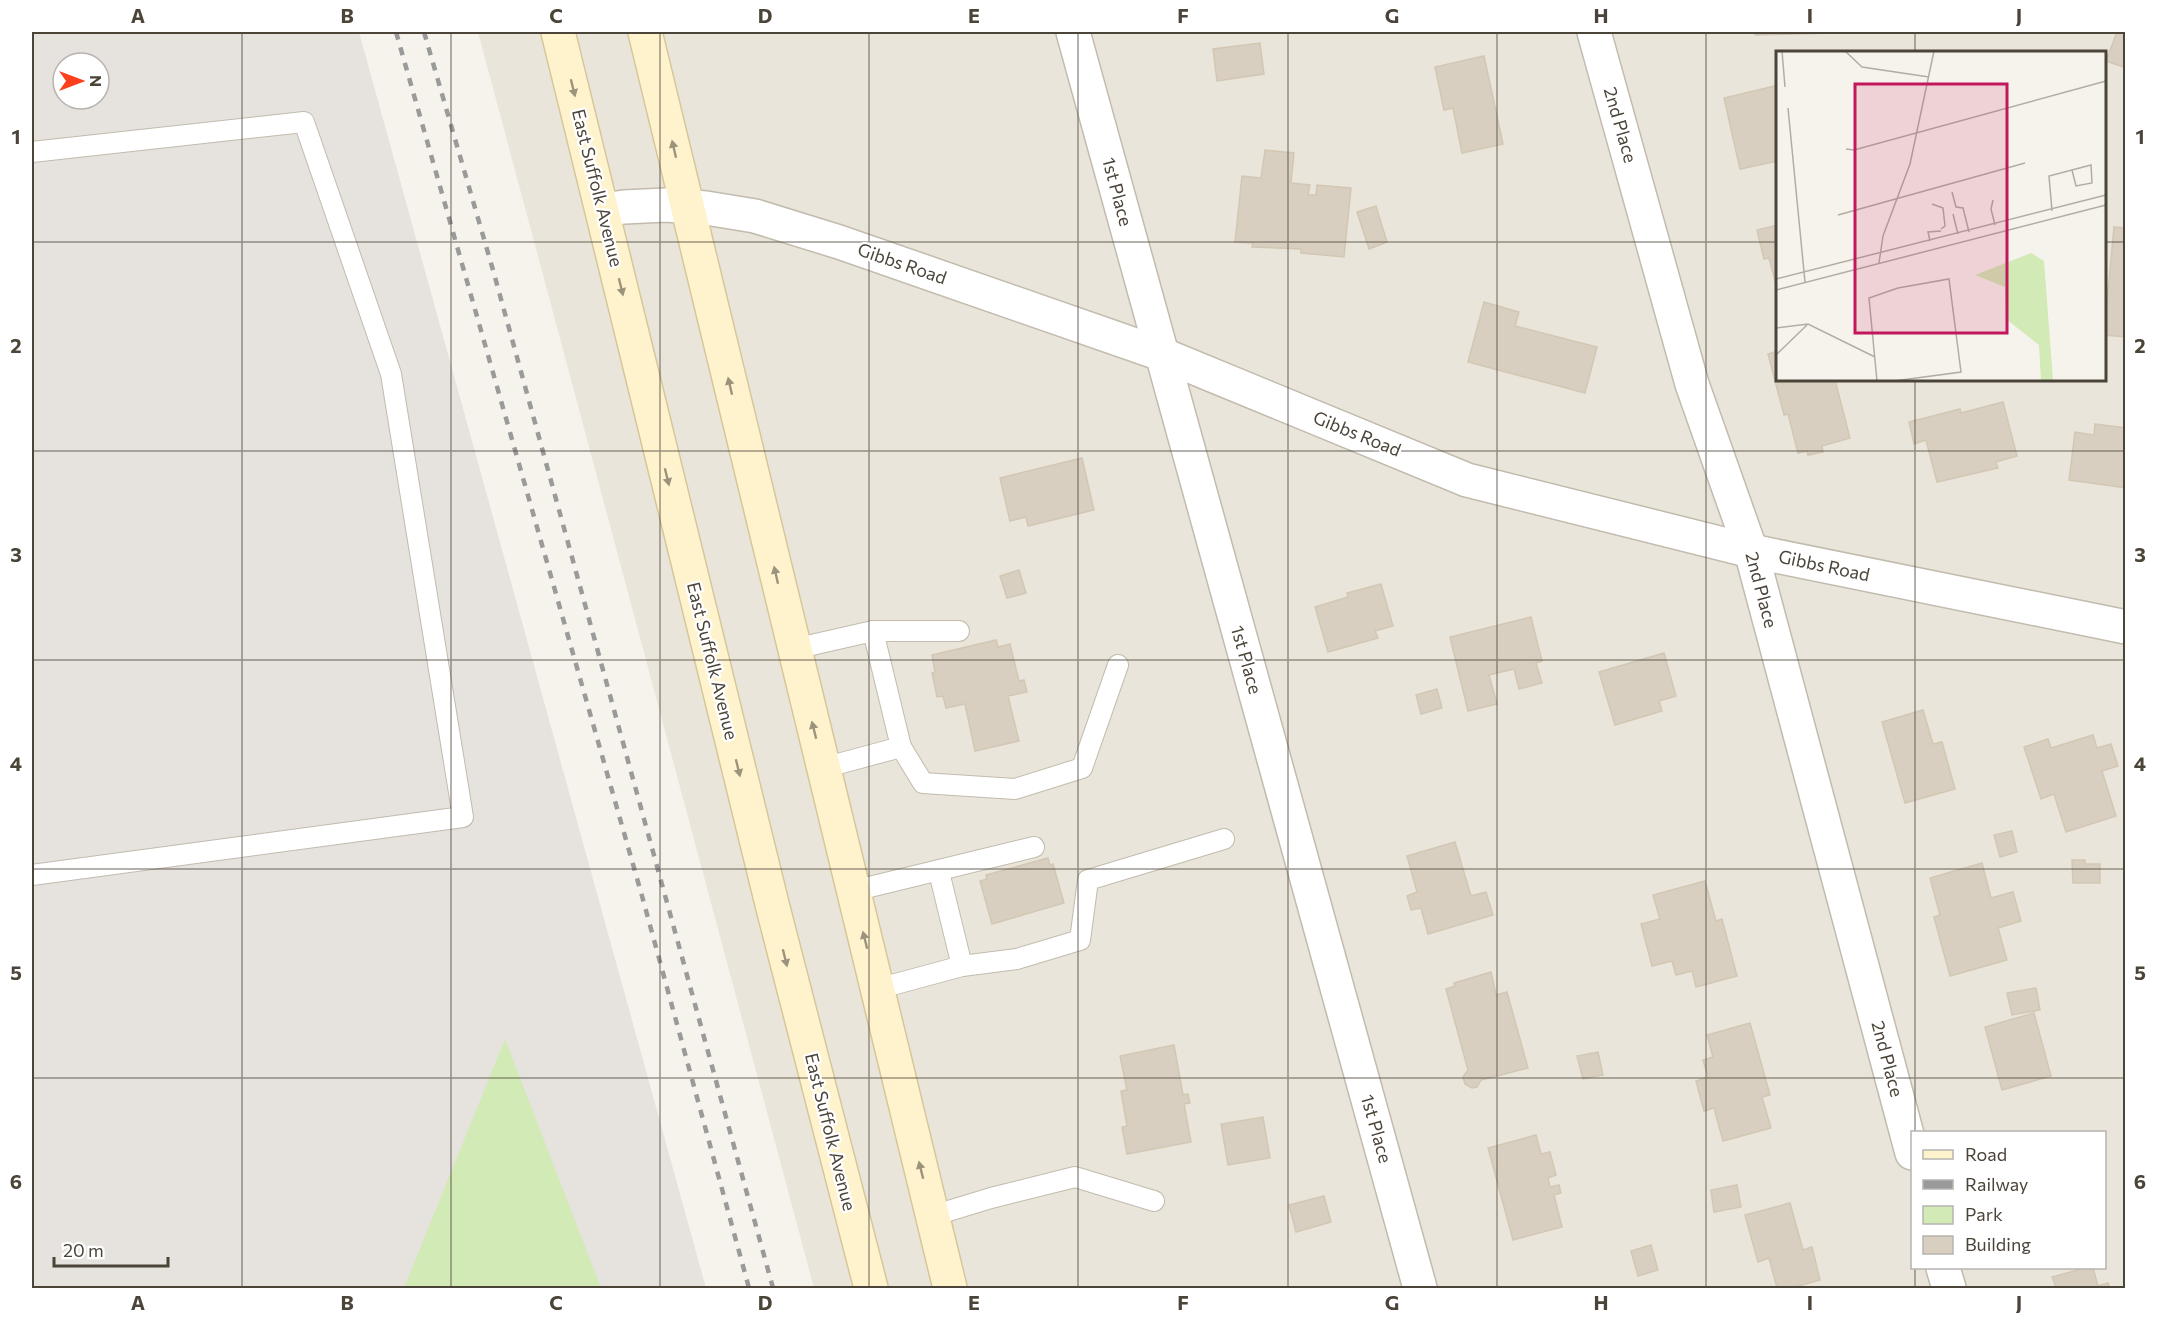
<svg xmlns="http://www.w3.org/2000/svg" width="2157" height="1320" viewBox="0 0 2157 1320" font-family="Commissioner,sans-serif">
<rect width="100%" height="100%" fill="#f6f3ec"/>
<path fill="#eae5da" fill-rule="evenodd" d="M 478,32 L 2125,32 L 2125,1288 L 814,1288 ZM 1778,52 L 2104,52 L 2104,380 L 1778,380 ZM 1912,1132 L 2104,1132 L 2104,1268 L 1912,1268 Z"/>
<path fill="#e6e2dd" fill-rule="evenodd" d="M 32,32 L 359,32 L 706,1288 L 32,1288 ZM 63,63 L 99,63 L 99,99 L 63,99 Z"/>
<path fill="#d2eab5" d="M 505,1039 L 601,1288 L 404,1288 Z"/>
<g fill="#d8cfc1" stroke="#d3c7b4" stroke-width="1.5">
<path d="M 1755,32 L 1834,32 L 1834,33 L 1755,35 Z"/>
<path d="M 2117,32 L 2126,32 L 2126,68 L 2106,61 Z"/>
<path d="M 1260,43 L 1264,74 L 1217,81 L 1213,49 Z"/>
<path d="M 1484,56 L 1503,144 L 1462,153 L 1453,108 L 1444,110 L 1435,67 Z"/>
<path d="M 1775,86 L 1778,96 L 1778,161 L 1740,169 L 1724,98 Z"/>
<path d="M 1265,150 L 1294,153 L 1291,183 L 1310,185 L 1308,195 L 1316,195 L 1317,185 L 1351,188 L 1344,257 L 1301,253 L 1301,249 L 1252,247 L 1253,243 L 1235,242 L 1242,176 L 1261,178 Z"/>
<path d="M 1376,206 L 1387,242 L 1369,249 L 1357,212 Z"/>
<path d="M 1778,225 L 1778,292 L 1769,258 L 1764,259 L 1757,230 Z"/>
<path d="M 2114,227 L 2126,228 L 2126,337 L 2104,335 Z"/>
<path d="M 1484,302 L 1519,312 L 1515,326 L 1597,347 L 1585,393 L 1468,362 Z"/>
<path d="M 1778,351 L 1778,380 L 1835,380 L 1850,438 L 1822,446 L 1823,452 L 1808,455 L 1807,451 L 1798,453 L 1788,414 L 1784,415 L 1768,354 Z"/>
<path d="M 2003,402 L 2017,456 L 1996,462 L 1998,468 L 1937,482 L 1926,440 L 1914,444 L 1909,422 L 1960,409 L 1961,413 Z"/>
<path d="M 2095,424 L 2126,428 L 2126,488 L 2069,480 L 2075,432 L 2094,435 Z"/>
<path d="M 1082,458 L 1094,510 L 1028,526 L 1026,517 L 1010,521 L 1000,478 Z"/>
<path d="M 1019,570 L 1026,593 L 1007,598 L 1000,576 Z"/>
<path d="M 1381,584 L 1393,626 L 1375,631 L 1378,638 L 1328,652 L 1315,607 L 1348,597 L 1347,593 Z"/>
<path d="M 1531,617 L 1542,661 L 1536,663 L 1542,683 L 1519,689 L 1514,669 L 1489,675 L 1497,704 L 1468,711 L 1450,637 Z"/>
<path d="M 996,640 L 998,647 L 1010,644 L 1019,681 L 1024,680 L 1027,692 L 1008,696 L 1019,741 L 975,751 L 965,704 L 946,708 L 943,696 L 937,697 L 932,673 L 935,672 L 932,655 Z"/>
<path d="M 1664,653 L 1676,696 L 1659,701 L 1662,711 L 1615,725 L 1599,672 Z"/>
<path d="M 1437,689 L 1442,708 L 1421,714 L 1416,695 Z"/>
<path d="M 1923,710 L 1933,744 L 1942,742 L 1955,789 L 1905,803 L 1882,722 Z"/>
<path d="M 2093,735 L 2097,748 L 2111,744 L 2118,766 L 2102,771 L 2116,816 L 2066,832 L 2054,794 L 2041,799 L 2024,747 L 2048,739 L 2051,748 Z"/>
<path d="M 2012,831 L 2017,852 L 2000,857 L 1994,835 Z"/>
<path d="M 1455,842 L 1471,896 L 1486,892 L 1493,915 L 1428,934 L 1421,908 L 1411,910 L 1407,896 L 1417,892 L 1407,856 Z"/>
<path d="M 1048,858 L 1050,865 L 1053,864 L 1064,903 L 992,924 L 980,881 L 987,879 L 986,875 Z"/>
<path d="M 2072,860 L 2085,860 L 2085,864 L 2100,864 L 2100,883 L 2073,883 Z"/>
<path d="M 1982,863 L 1991,898 L 2013,892 L 2021,921 L 1998,928 L 2007,960 L 1950,976 L 1934,917 L 1940,915 L 1930,878 Z"/>
<path d="M 1705,881 L 1716,921 L 1722,919 L 1737,976 L 1696,987 L 1692,971 L 1676,975 L 1672,961 L 1652,966 L 1641,924 L 1660,919 L 1653,895 Z"/>
<path d="M 1491,972 L 1496,995 L 1507,992 L 1528,1068 L 1481,1080 L 1477,1087 L 1472,1088 L 1465,1084 L 1463,1077 L 1468,1070 L 1446,989 L 1455,986 L 1454,983 Z"/>
<path d="M 2036,988 L 2040,1010 L 2012,1015 L 2007,993 Z"/>
<path d="M 2034,1013 L 2051,1076 L 2002,1090 L 1985,1027 Z"/>
<path d="M 1750,1023 L 1770,1095 L 1762,1097 L 1771,1128 L 1723,1141 L 1714,1108 L 1704,1111 L 1696,1081 L 1708,1077 L 1703,1060 L 1713,1057 L 1707,1035 Z"/>
<path d="M 1174,1045 L 1183,1095 L 1188,1094 L 1190,1103 L 1184,1104 L 1191,1142 L 1127,1154 L 1122,1127 L 1127,1126 L 1121,1091 L 1127,1090 L 1120,1056 Z"/>
<path d="M 1598,1052 L 1603,1075 L 1583,1079 L 1577,1056 Z"/>
<path d="M 1263,1117 L 1270,1158 L 1228,1165 L 1221,1124 Z"/>
<path d="M 1536,1135 L 1541,1154 L 1550,1152 L 1556,1175 L 1548,1178 L 1550,1187 L 1559,1185 L 1561,1193 L 1554,1195 L 1562,1227 L 1513,1240 L 1488,1148 Z"/>
<path d="M 1737,1185 L 1741,1207 L 1714,1212 L 1711,1190 Z"/>
<path d="M 1324,1196 L 1331,1222 L 1296,1232 L 1289,1205 Z"/>
<path d="M 1790,1203 L 1803,1250 L 1812,1247 L 1820,1280 L 1791,1288 L 1777,1288 L 1769,1258 L 1758,1262 L 1745,1215 Z"/>
<path d="M 1651,1245 L 1658,1270 L 1638,1276 L 1631,1251 Z"/>
<path d="M 2085,1268 L 2093,1268 L 2098,1286 L 2108,1283 L 2110,1288 L 2056,1288 L 2052,1277 Z"/>
</g>
<g fill="none" stroke-linecap="round" stroke-linejoin="round">
<g stroke="#c2bbae" stroke-width="22">
<g id="service">
<path d="M 32,152 L 304,122 L 391,374 L 463,817 L 32,875"/>
<path d="M 873,631 L 959,631"/>
<path d="M 794,649 L 873,631 L 901,747 L 823,768"/>
<path d="M 901,747 L 923,783 L 1015,789 L 1082,768 L 1118,665"/>
<path d="M 939,872 L 962,966"/>
<path d="M 853,891 L 1034,847"/>
<path d="M 877,989 L 962,966 L 1017,959 L 1080,940 L 1088,880 L 1224,839"/>
<path d="M 932,1216 L 991,1198 L 1075,1177 L 1154,1201"/>
</g>
</g>
<g stroke="#c2bbae" stroke-width="36">
<g id="minor">
<path d="M 1073,32 L 1420,1288"/>
<path d="M 1594,32 L 1692,384 L 1751,551 L 1912,1153"/>
<path d="M 603,210 L 624,207 L 666,205 L 706,208 L 755,216 L 839,242 L 1161,354 L 1467,480 L 1751,551 L 2126,627"/>
<path d="M 1943,1268 L 1949,1288"/>
</g>
</g>
<g stroke="#d6c79b" stroke-width="36">
<g id="secondary">
<path d="M 558,32 L 773,908 L 871,1288"/>
<path d="M 645,32 L 950,1288"/>
</g>
</g>
<use href="#service" stroke="#fff" stroke-width="20"/>
<use href="#minor" stroke="#fff" stroke-width="33"/>
<use href="#secondary" stroke="#fff3cd" stroke-width="33"/>
<g stroke="#9a9a9a" stroke-width="4.5" stroke-dasharray="8 8" stroke-linecap="butt">
<path d="M 396,32 L 642,896 L 749,1288"/>
<path d="M 424,32 L 493,270 L 773,1288"/>
</g>
</g>
<defs><path id="oneway-solid" d="M-6-.8H1V-3.2L6.5 0L1 3.2V.8H-6Z" transform="scale(1.5)"/></defs>
<g fill="#9c937c">
<use href="#oneway-solid" transform="translate(573 88) rotate(76)"/>
<use href="#oneway-solid" transform="translate(674 149) rotate(-103)"/>
<use href="#oneway-solid" transform="translate(621 287) rotate(76)"/>
<use href="#oneway-solid" transform="translate(730 386) rotate(-103)"/>
<use href="#oneway-solid" transform="translate(667 477) rotate(76)"/>
<use href="#oneway-solid" transform="translate(776 575) rotate(-103)"/>
<use href="#oneway-solid" transform="translate(814 730) rotate(-104)"/>
<use href="#oneway-solid" transform="translate(738 768) rotate(76)"/>
<use href="#oneway-solid" transform="translate(865 940) rotate(-104)"/>
<use href="#oneway-solid" transform="translate(785 958) rotate(76)"/>
<use href="#oneway-solid" transform="translate(921 1170) rotate(-104)"/>
</g>
<path fill="none" stroke="#4b4439" stroke-width="1.5" stroke-opacity="0.55" d="M 242,32 L 242,1288M 451,32 L 451,1288M 660,32 L 660,1288M 869,32 L 869,1288M 1078,32 L 1078,1288M 1288,32 L 1288,1288M 1497,32 L 1497,1288M 1706,32 L 1706,1288M 1915,32 L 1915,52M 32,242 L 1778,242M 2104,242 L 2126,242M 1915,380 L 1915,1132M 32,451 L 2126,451M 32,660 L 2126,660M 32,869 L 2126,869M 32,1078 L 2126,1078M 1915,1268 L 1915,1288"/>
<g text-anchor="middle" stroke-width="4.5" stroke-linejoin="round" paint-order="stroke">
<g font-size="18" fill="#4b4439" stroke="#fff">
<text transform="translate(1620 125) rotate(74)" y="6">2nd Place</text>
<text transform="translate(597 188) rotate(76)" y="6">East Suffolk Avenue</text>
<text transform="translate(1117 192) rotate(75)" y="6">1st Place</text>
<text transform="translate(902 264) rotate(19)" y="6">Gibbs Road</text>
<text transform="translate(1357 434) rotate(22)" y="6">Gibbs Road</text>
<text transform="translate(1824 566) rotate(12)" y="6">Gibbs Road</text>
<text transform="translate(1761 590) rotate(75)" y="6">2nd Place</text>
<text transform="translate(1246 660) rotate(74)" y="6">1st Place</text>
<text transform="translate(712 661) rotate(76)" y="6">East Suffolk Avenue</text>
<text transform="translate(1887 1059) rotate(75)" y="6">2nd Place</text>
<text transform="translate(1376 1129) rotate(74)" y="6">1st Place</text>
<text transform="translate(830 1132) rotate(76)" y="6">East Suffolk Avenue</text>
</g>
</g>
<g transform="translate(1776 51)">
<rect width="330" height="330" fill="#f6f3ec"/>
<path d="M 255,202 L 268,210 L 277,330 L 265,330 L 263,294 L 230,268 L 229,236 L 199,224 Z" fill="#d2eab5"/>
<path fill="none" stroke="#b2ada4" stroke-width="1.5" d="M 6,0 L 9,36M 69,0 L 86,16 L 153,26M 12,57 L 29,231M 70,98 L 78,99 L 330,30M 176,141 L 180,156 L 187,157 L 193,181M 217,149 L 215,158 L 219,174M 156,153 L 167,157 L 169,175 L 165,178M 276,160 L 273,125 L 296,119 L 315,114 L 316,132 L 300,135 L 296,119M 177,163 L 182,183M 62,164 L 249,112M 154,190 L 152,181 L 165,180M 103,212 L 107,185 L 134,113 L 158,0M 0,228 L 330,144M 0,239 L 330,154M 0,277 L 32,273 L 99,306M 0,304 L 31,274M 101,330 L 93,247 L 122,237 L 173,228 L 185,321 L 118,330"/>
<path fill="#c2185b" fill-opacity="0.15" stroke="#c2185b" stroke-width="3" d="M 79,33 L 231,33 L 231,282 L 79,282 Z"/>
<rect width="330" height="330" fill="none" stroke="#4b4439" stroke-width="3"/>
</g>
<rect width="2157" height="1320" fill="none" stroke="#ffffff" stroke-width="66"/>
<rect x="1911" y="1131" width="195" height="138" fill="#ffffff" stroke="#b7b4b0" stroke-width="1.5"/>
<rect x="1923" y="1150" width="30" height="9" fill="#fff3cd" stroke="#b7b4b0" stroke-width="1.5"/>
<text x="1965" y="1161" font-size="18" fill="#4b4439">Road</text>
<rect x="1923" y="1180" width="30" height="9" fill="#9a9a9a" stroke="#b7b4b0" stroke-width="1.5"/>
<text x="1965" y="1191" font-size="18" fill="#4b4439">Railway</text>
<rect x="1923" y="1206" width="30" height="18" fill="#d2eab5" stroke="#b7b4b0" stroke-width="1.5"/>
<text x="1965" y="1221" font-size="18" fill="#4b4439">Park</text>
<rect x="1923" y="1236" width="30" height="18" fill="#d8cfc1" stroke="#b7b4b0" stroke-width="1.5"/>
<text x="1965" y="1251" font-size="18" fill="#4b4439">Building</text>
<g transform="translate(81 81) rotate(90)"><circle r="28" fill="#ffffff" stroke="#b7b4b0" stroke-width="1.5"/>
<path d="M0-4.5L10 22L0 15L-10 22Z" fill="#fc3f1d"/>
<text y="-9" font-size="16" font-weight="bold" text-anchor="middle" fill="#4b4439">N</text>
</g>
<path d="M54 1257v9h114v-9" fill="none" stroke="#4b4439" stroke-width="3"/>
<text x="63" y="1257" font-size="18" fill="#4b4439" stroke="#ffffff" stroke-width="4.5" paint-order="stroke">20 m</text>
<rect x="33" y="33" width="2091" height="1254" fill="none" stroke="#4b4439" stroke-width="2"/>
<g font-size="20" text-anchor="middle" font-weight="bold" fill="#4b4439">
<text x="138" y="23">A</text>
<text x="347" y="23">B</text>
<text x="556" y="23">C</text>
<text x="765" y="23">D</text>
<text x="974" y="23">E</text>
<text x="1183" y="23">F</text>
<text x="1392" y="23">G</text>
<text x="1601" y="23">H</text>
<text x="1810" y="23">I</text>
<text x="2019" y="23">J</text>
<text x="16" y="144">1</text>
<text x="2140" y="144">1</text>
<text x="16" y="353">2</text>
<text x="2140" y="353">2</text>
<text x="16" y="562">3</text>
<text x="2140" y="562">3</text>
<text x="16" y="771">4</text>
<text x="2140" y="771">4</text>
<text x="16" y="980">5</text>
<text x="2140" y="980">5</text>
<text x="16" y="1189">6</text>
<text x="2140" y="1189">6</text>
<text x="138" y="1310">A</text>
<text x="347" y="1310">B</text>
<text x="556" y="1310">C</text>
<text x="765" y="1310">D</text>
<text x="974" y="1310">E</text>
<text x="1183" y="1310">F</text>
<text x="1392" y="1310">G</text>
<text x="1601" y="1310">H</text>
<text x="1810" y="1310">I</text>
<text x="2019" y="1310">J</text>
</g>
</svg>
